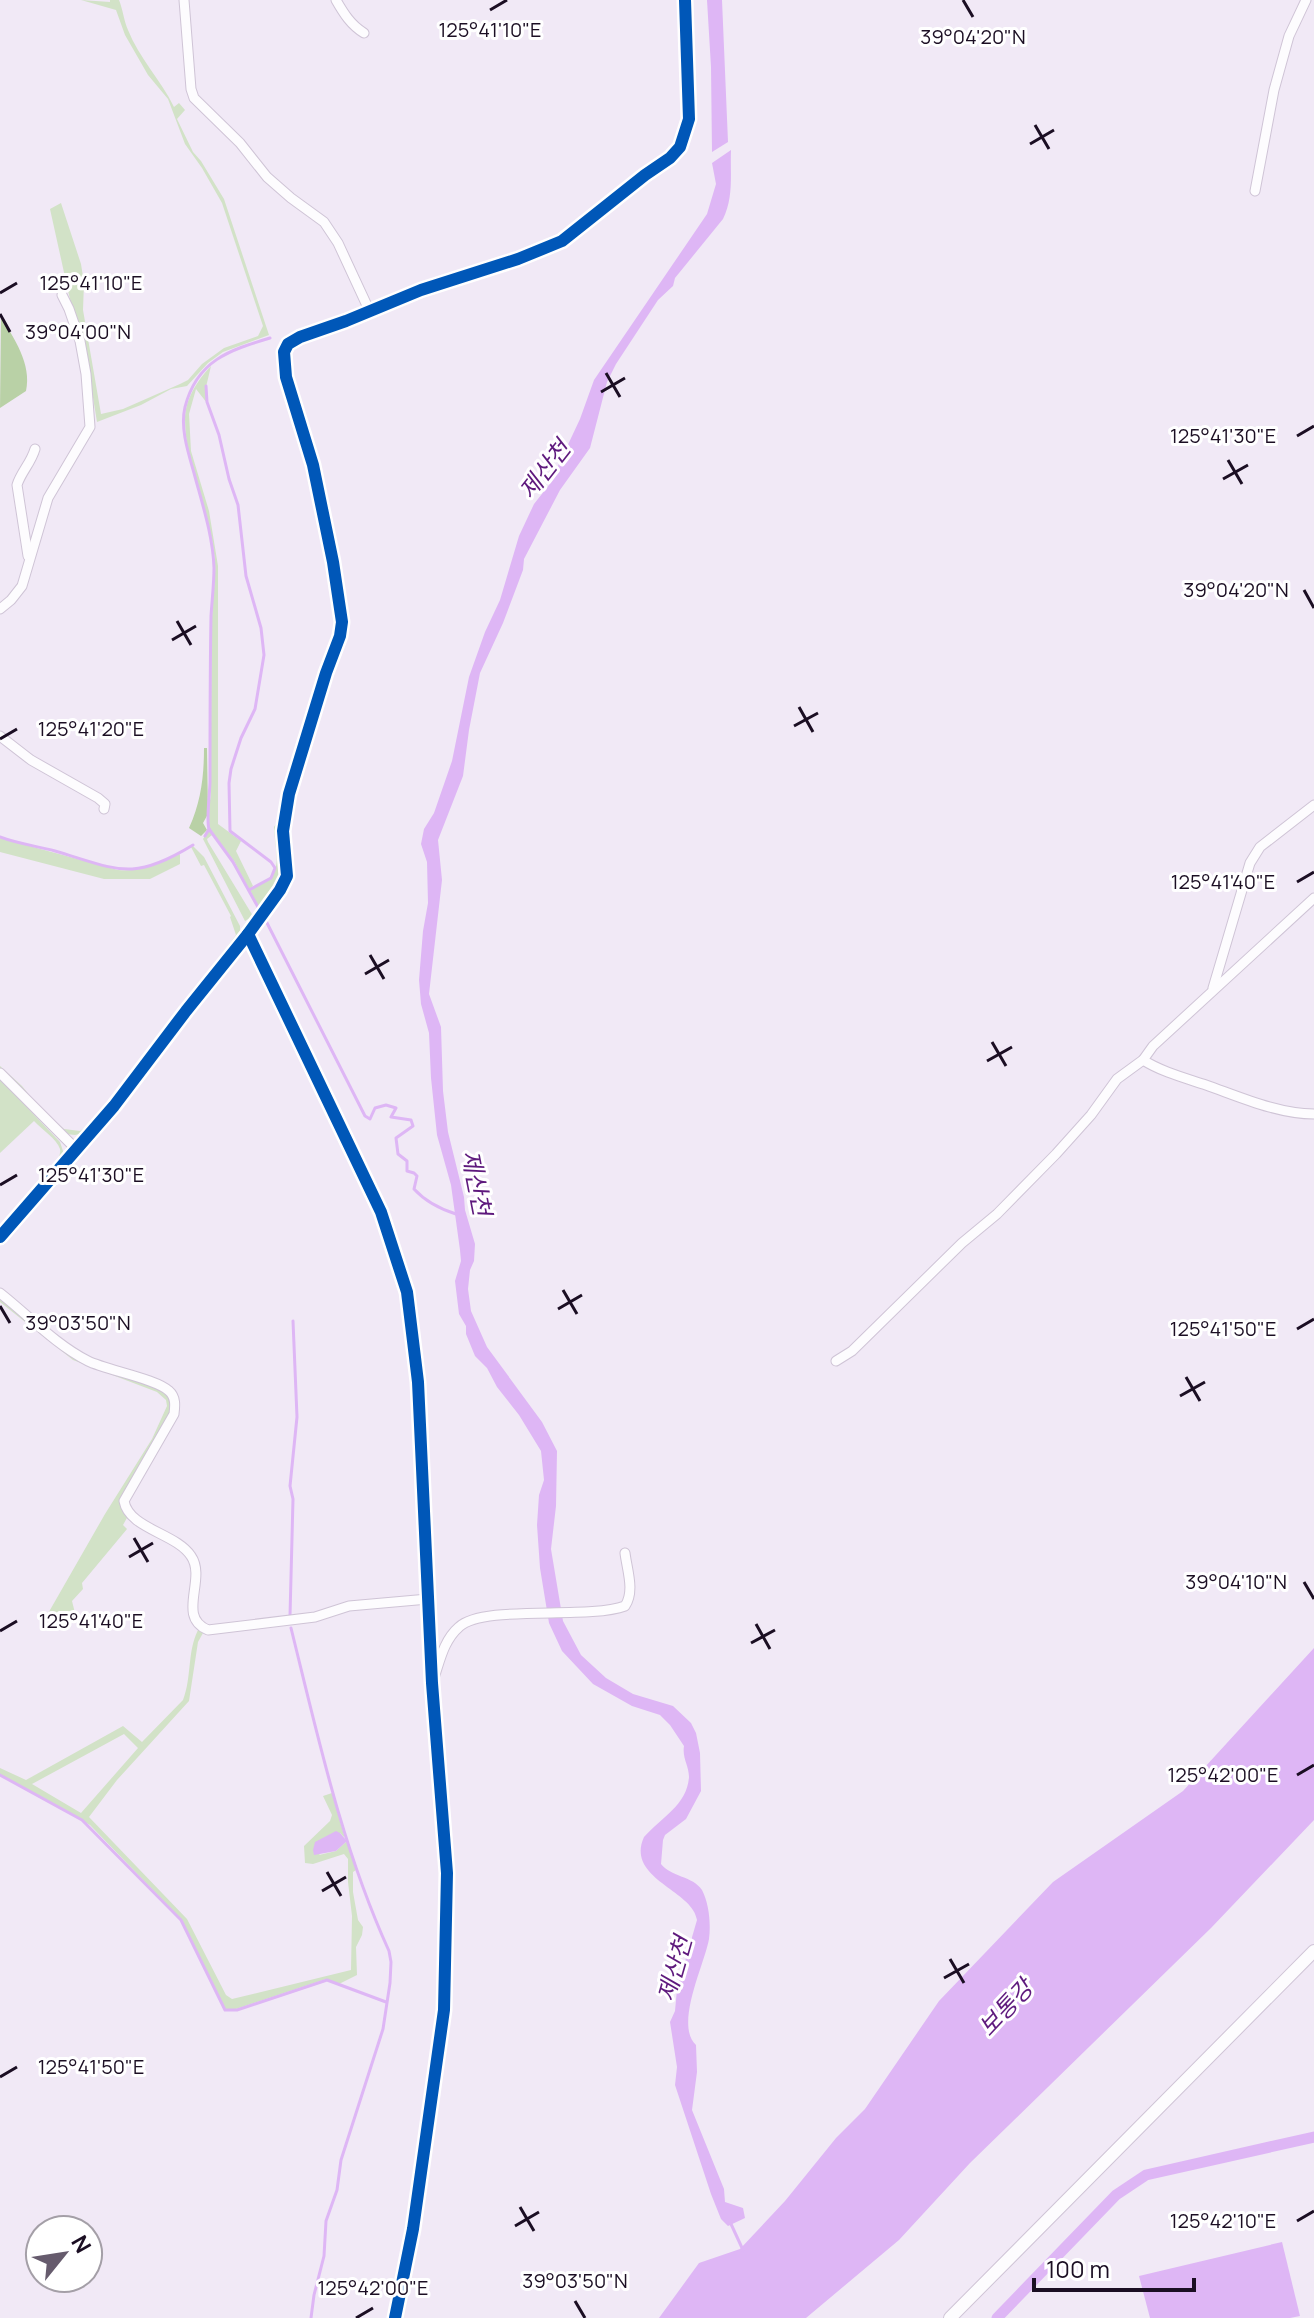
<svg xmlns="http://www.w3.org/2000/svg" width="1314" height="2318" viewBox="0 0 1314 2318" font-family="Manrope,'Noto Sans KR',sans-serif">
<rect width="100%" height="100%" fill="#f1e9f6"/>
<g fill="#d2e2c7" fill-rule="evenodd">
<path d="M 81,0 L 110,2 L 110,0 L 119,0 C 123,10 124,21 128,30 C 139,58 161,80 174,107 L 179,103 L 185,110 L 177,119 L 193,152 L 201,161 L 224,199 L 269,335 L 223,352 L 208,363 L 187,386 L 171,389 L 141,405 L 97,422 L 89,373 L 69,295 L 50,209 L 61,203 L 81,264 L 84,283 L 83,310 L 101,414 L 123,409 L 180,384 L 188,380 L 202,364 L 224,348 L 258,336 L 263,326 L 222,203 L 202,168 L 185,144 L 168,99 L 148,75 L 125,35 L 116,10 Z"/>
<path d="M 211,366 L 206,387 L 207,403 L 196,389 L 189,414 L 191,451 L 209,511 L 218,566 L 218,824 L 241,841 L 236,851 L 253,886 L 249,889 L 234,861 L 208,827 C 206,818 211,801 211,790 C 211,733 211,676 212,618 C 212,600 216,582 215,563 C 212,514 185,469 185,420 C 185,399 197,381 211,366 Z"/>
<path d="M 280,370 L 311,469 L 337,598 L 339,624 L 339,636 L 326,665 L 292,771 L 280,826 L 283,861 L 281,880 L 260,911 L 250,890 C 286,873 276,862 274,827 L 278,821 L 331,636 L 335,635 L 337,630 L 335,598 L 315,495 L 278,371 Z"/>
<path d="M 209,830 L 212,835 L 207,839 L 208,842 L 253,916 L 245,921 L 203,839 Z"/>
<path d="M 0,838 L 118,870 C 142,872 159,863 180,854 L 180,864 L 150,879 L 104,879 L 0,852 Z"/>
<path d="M 193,846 L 204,857 L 240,926 L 240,934 L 114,1102 L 88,1132 L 75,1135 L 66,1134 L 0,1070 L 0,1066 L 22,1086 L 38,1106 L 64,1129 L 80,1131 L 97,1119 L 236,935 L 230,917 L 231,916 L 204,865 L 201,866 L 191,847 Z"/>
<path d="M 0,1079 L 60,1142 L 63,1151 L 63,1158 L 57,1171 L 0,1235 L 0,1230 C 12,1216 64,1166 60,1149 C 57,1139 41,1129 34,1121 L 0,1153 Z"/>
<path d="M 0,1297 L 66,1350 L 162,1388 L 171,1396 L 173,1413 L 125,1496 L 128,1516 L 123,1525 L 127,1529 L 82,1583 L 83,1589 L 72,1601 L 75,1613 L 69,1618 L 64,1615 L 55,1623 L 46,1617 L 105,1514 L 152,1439 L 167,1406 L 166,1400 L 157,1392 L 73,1360 L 0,1302 Z"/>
<path d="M 198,1630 L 203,1633 L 198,1642 L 189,1701 L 117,1780 L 89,1817 L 187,1919 L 226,1995 L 232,1999 L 351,1970 L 352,1916 L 348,1882 L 348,1859 L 344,1854 L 313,1864 L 305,1863 L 304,1846 L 330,1821 L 332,1815 L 323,1796 L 332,1793 L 345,1838 L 340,1833 L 319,1855 L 336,1851 L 347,1841 L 356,1870 L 353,1872 L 353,1892 L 358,1920 L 363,1927 L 362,1935 L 356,1947 L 357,1975 L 339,1984 L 326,1979 L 230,2011 L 226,2010 L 182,1920 L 90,1825 L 0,1774 L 0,1768 L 26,1780 L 123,1726 L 142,1742 L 183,1700 C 192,1677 187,1652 198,1630 ZM 124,1734 L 138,1748 L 81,1813 L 32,1784 Z"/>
</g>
<g fill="#b9d1a6">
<path d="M 1,316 C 14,339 32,364 26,391 L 0,408 Z"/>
<path d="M 204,748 L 207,748 L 208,814 L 203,823 L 207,830 L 201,836 L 189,828 C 201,802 204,776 204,748 Z"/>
</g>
<g fill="#deb6f5">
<path d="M 707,0 L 722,0 L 728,142 L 712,152 L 711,67 Z"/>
<path d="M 731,150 C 730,173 734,197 723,219 L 675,278 L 673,286 L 658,300 L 616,364 L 607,382 L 590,448 L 560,490 L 524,559 L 523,570 L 503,623 L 480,673 L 469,730 L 463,776 L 438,840 L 442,880 L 429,994 L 441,1027 L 443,1091 L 448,1132 L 464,1197 L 465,1210 L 475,1244 L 474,1261 L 470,1270 L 468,1289 L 471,1311 L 487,1347 L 542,1422 L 557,1451 L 556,1506 L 551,1549 L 563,1621 L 581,1655 L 606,1678 L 633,1694 L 673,1706 L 691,1723 L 696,1733 L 700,1753 L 701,1791 L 686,1819 L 665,1835 L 663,1840 L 661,1864 C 671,1877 693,1876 702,1890 C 709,1903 711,1924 709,1939 C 705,1963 674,2025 696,2045 L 697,2072 L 692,2110 L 724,2189 L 725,2202 L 743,2208 L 745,2218 L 728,2226 L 721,2219 L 711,2194 L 675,2085 L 677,2067 L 670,2022 L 675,2011 L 677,1989 L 697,1920 C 693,1890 625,1879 644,1837 C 662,1817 687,1805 689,1777 C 689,1766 682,1758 684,1746 L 670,1725 L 660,1715 L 632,1706 L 593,1684 L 562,1651 L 549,1623 L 540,1568 L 537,1525 L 539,1495 L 544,1480 L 541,1451 L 519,1415 L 497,1387 L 487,1368 L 475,1356 L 466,1334 L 466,1326 L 459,1314 L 455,1281 L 461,1261 L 460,1250 L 451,1185 L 437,1135 L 431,1078 L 429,1033 L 421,1004 L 419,980 L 423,931 L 428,903 L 427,862 L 421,844 L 424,829 L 434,813 L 452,761 L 469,677 L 485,632 L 500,600 L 519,536 L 534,504 L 549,485 L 580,419 L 594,380 L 707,214 L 716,184 L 712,163 Z"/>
<path d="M 1314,1648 L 1314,1820 L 1211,1928 L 970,2163 L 899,2240 L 806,2318 L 659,2318 L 699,2263 L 740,2249 L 785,2201 L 836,2138 L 865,2109 L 939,2001 L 1053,1882 L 1183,1791 Z"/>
<path d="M 336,1831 L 340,1833 L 347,1841 L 336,1851 L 314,1855 L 313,1850 L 315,1842 Z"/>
<path d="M 1282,2242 L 1300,2316 L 1290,2318 L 1150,2318 L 1139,2276 Z"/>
</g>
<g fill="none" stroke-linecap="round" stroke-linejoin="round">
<g stroke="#deb6f5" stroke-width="3">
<path d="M 206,386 L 207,402 L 219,435 L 229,479 L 238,505 L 246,576 L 261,628 L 264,655 L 255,709 L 241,738 L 231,769 L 229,783 L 230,831 L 271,862 L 275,868 L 271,878 L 249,890"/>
<path d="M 209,829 C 206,820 210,793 210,781 C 210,726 210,671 211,616 C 212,600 214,584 214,568 C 213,536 202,503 194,473 C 188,452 180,428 185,407 C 197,360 230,350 270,338"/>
<path d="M 205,836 L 209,829 L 233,862 L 259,909"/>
<path d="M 0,837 C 18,844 37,846 55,851 C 119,870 132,882 193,845"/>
<path d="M 264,917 L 365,1116 L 370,1119 L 375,1108 L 386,1105 L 396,1108 L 391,1117 L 411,1120 L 413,1126 L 396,1138 L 398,1154 L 407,1161 L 407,1171 L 414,1173 L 417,1176 L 414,1189 C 425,1201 440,1209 456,1214 L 459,1213"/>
<path d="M 290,1616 L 293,1499 L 290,1486 L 297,1417 L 293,1321"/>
<path d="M 291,1628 C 318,1737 342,1848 389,1951 L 391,1962 L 390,1983 L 383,2029 L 341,2160 L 337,2190 L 326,2221 L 324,2256 L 314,2295 L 311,2318"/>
<path d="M 0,1775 L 82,1820 L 181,1920 L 225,2010 L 237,2010 L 327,1980 L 386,2002"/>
<path d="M 731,2224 L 743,2250"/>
</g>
<path stroke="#deb6f5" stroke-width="11" d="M 997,2318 L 1116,2195 L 1146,2175 L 1314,2137"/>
<g stroke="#cfc4d6" stroke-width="11">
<g id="minor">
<path d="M 184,0 L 191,89 L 194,98 L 240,143 L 267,177 L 291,198 L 324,222 L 338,243 L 370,312"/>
<path d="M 336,0 C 344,14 351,25 364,33"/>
<path d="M 1255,191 L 1274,90 L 1289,36 L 1306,0"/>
<path d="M 28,556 L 17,485 C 21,472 31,463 35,449"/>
<path d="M 0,609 L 11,600 L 22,586 L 48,498 L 90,427 L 86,374 L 80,341 L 69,309 L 62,295"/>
<path d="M 0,736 L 31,760 L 98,798 L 105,804 L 104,809"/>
<path d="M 1213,988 L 1250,863 L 1260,847 L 1314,805"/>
<path d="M 1143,1060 C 1162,1072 1185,1078 1206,1085 C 1240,1097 1278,1114 1314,1114"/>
<path d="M 0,1073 L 75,1148"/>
<path d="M 0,1237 L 114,1106 L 186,1011 L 248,934 L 280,890 L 287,876 L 283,831 L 289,794 L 326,673 L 340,636 L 342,622 L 333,562 L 313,465 L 286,377 L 284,352 L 288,344 L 300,337 L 346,321 L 421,290 L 518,259 L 562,241 L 645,175 L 670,158 L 680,147 L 689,119 L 685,0"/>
<path d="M 0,1293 C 28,1315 56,1345 88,1361 C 106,1370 157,1379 169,1391 C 176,1397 175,1406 174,1414 L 124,1501 C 129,1529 176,1533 191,1556 C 207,1579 176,1617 208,1630 L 315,1617 L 349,1606 L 428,1599"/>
<path d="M 836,1361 L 852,1351 L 962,1243 L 997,1214 L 1056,1154 L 1091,1115 L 1117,1079 L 1143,1060 L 1153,1046 L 1314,898"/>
<path d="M 434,1678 C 440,1660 444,1640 459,1627 C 484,1604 587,1620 625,1606 C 635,1591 627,1570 625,1553"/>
</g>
</g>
<g stroke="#cfc4d6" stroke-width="13">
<path id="tertiary" d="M 248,934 L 381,1212 L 407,1292 L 418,1382 L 432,1683 L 447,1873 L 444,2010 L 413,2229 L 395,2318"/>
</g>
<g stroke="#cfc4d6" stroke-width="14">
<path id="secondary" d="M 950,2318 L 1314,1951"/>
</g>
<use href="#minor" stroke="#fdfcfe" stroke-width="9"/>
<use href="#tertiary" stroke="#fdfcfe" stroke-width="11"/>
<use href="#secondary" stroke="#fdfcfe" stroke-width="12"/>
<g stroke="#fff" stroke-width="17">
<g id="cycleway">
<path d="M 248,934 L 381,1212 L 407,1292 L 418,1382 L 432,1683 L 447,1873 L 444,2010 L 413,2229 L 395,2318"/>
<path d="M 0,1237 L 114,1106 L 186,1011 L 248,934 L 280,890 L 287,876 L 283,831 L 289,794 L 326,673 L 340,636 L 342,622 L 333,562 L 313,465 L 286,377 L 284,352 L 288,344 L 300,337 L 346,321 L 421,290 L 518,259 L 562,241 L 645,175 L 670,158 L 680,147 L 689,119 L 685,0"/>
</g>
</g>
<use href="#cycleway" stroke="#0057b8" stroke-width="12"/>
</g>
<path fill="none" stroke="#1b0e23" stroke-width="3" d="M 963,0 L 973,17M 490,10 L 507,0M 1035,125 L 1049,149M 1030,144 L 1054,130M 0,293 L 17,283M 0,314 L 10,332M 606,373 L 620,397M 601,392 L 625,378M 1297,436 L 1314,426M 1228,460 L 1242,484M 1223,479 L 1248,465M 1304,590 L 1314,608M 177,621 L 191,645M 172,640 L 196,626M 799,707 L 813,732M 794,726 L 818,713M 0,739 L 17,729M 1297,882 L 1314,872M 370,955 L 384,979M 365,974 L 389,960M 992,1042 L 1006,1066M 987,1061 L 1012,1047M 0,1185 L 17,1175M 563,1290 L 577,1314M 0,1306 L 10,1323M 558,1309 L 582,1295M 1297,1329 L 1314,1319M 1186,1377 L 1200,1401M 1180,1396 L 1205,1382M 134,1538 L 148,1562M 129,1557 L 153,1543M 1304,1582 L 1314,1599M 756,1624 L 770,1649M 0,1631 L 17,1621M 751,1643 L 775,1630M 1297,1775 L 1314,1765M 327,1872 L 341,1896M 322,1891 L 346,1877M 950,1959 L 964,1983M 944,1978 L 969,1964M 0,2077 L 17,2067M 520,2207 L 534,2231M 1297,2221 L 1314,2211M 515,2226 L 539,2212M 575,2301 L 585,2318M 356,2318 L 373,2308"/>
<g text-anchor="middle" stroke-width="6" stroke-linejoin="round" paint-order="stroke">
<g font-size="24" font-style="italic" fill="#5e197d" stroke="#fff">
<text transform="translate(545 470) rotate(-52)" y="8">제산천</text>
<text transform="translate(476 1183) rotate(79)" y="8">제산천</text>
<text transform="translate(675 1969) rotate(-74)" y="8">제산천</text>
<text transform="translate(1006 2008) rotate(-47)" y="8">보통강</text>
</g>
</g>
<g font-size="20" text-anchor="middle" fill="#1b0e23" stroke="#fff" stroke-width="6" stroke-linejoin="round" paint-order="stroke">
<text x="490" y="37">125°41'10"E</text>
<text x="973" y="44">39°04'20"N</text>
<text x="91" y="290">125°41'10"E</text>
<text x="78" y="339">39°04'00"N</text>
<text x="1223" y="443">125°41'30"E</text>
<text x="1236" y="597">39°04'20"N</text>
<text x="91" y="736">125°41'20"E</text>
<text x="1223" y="889">125°41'40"E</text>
<text x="91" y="1182">125°41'30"E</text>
<text x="78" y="1330">39°03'50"N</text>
<text x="1223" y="1336">125°41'50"E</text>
<text x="1236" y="1589">39°04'10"N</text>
<text x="91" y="1628">125°41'40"E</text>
<text x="1223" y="1782">125°42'00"E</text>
<text x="91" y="2074">125°41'50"E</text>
<text x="1223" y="2228">125°42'10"E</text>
<text x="575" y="2288">39°03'50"N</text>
<text x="373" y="2295">125°42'00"E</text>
</g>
<g transform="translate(64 2254) rotate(60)"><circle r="38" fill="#ffffff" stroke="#a49fa7" stroke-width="2"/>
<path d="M0-6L14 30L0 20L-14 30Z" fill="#665b6d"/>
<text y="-12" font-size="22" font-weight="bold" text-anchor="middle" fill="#1b0e23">N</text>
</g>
<path d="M1034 2278v12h160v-12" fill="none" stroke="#1b0e23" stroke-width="4"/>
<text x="1046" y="2278" font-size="24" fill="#1b0e23" stroke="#ffffff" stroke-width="6" paint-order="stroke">100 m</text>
</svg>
